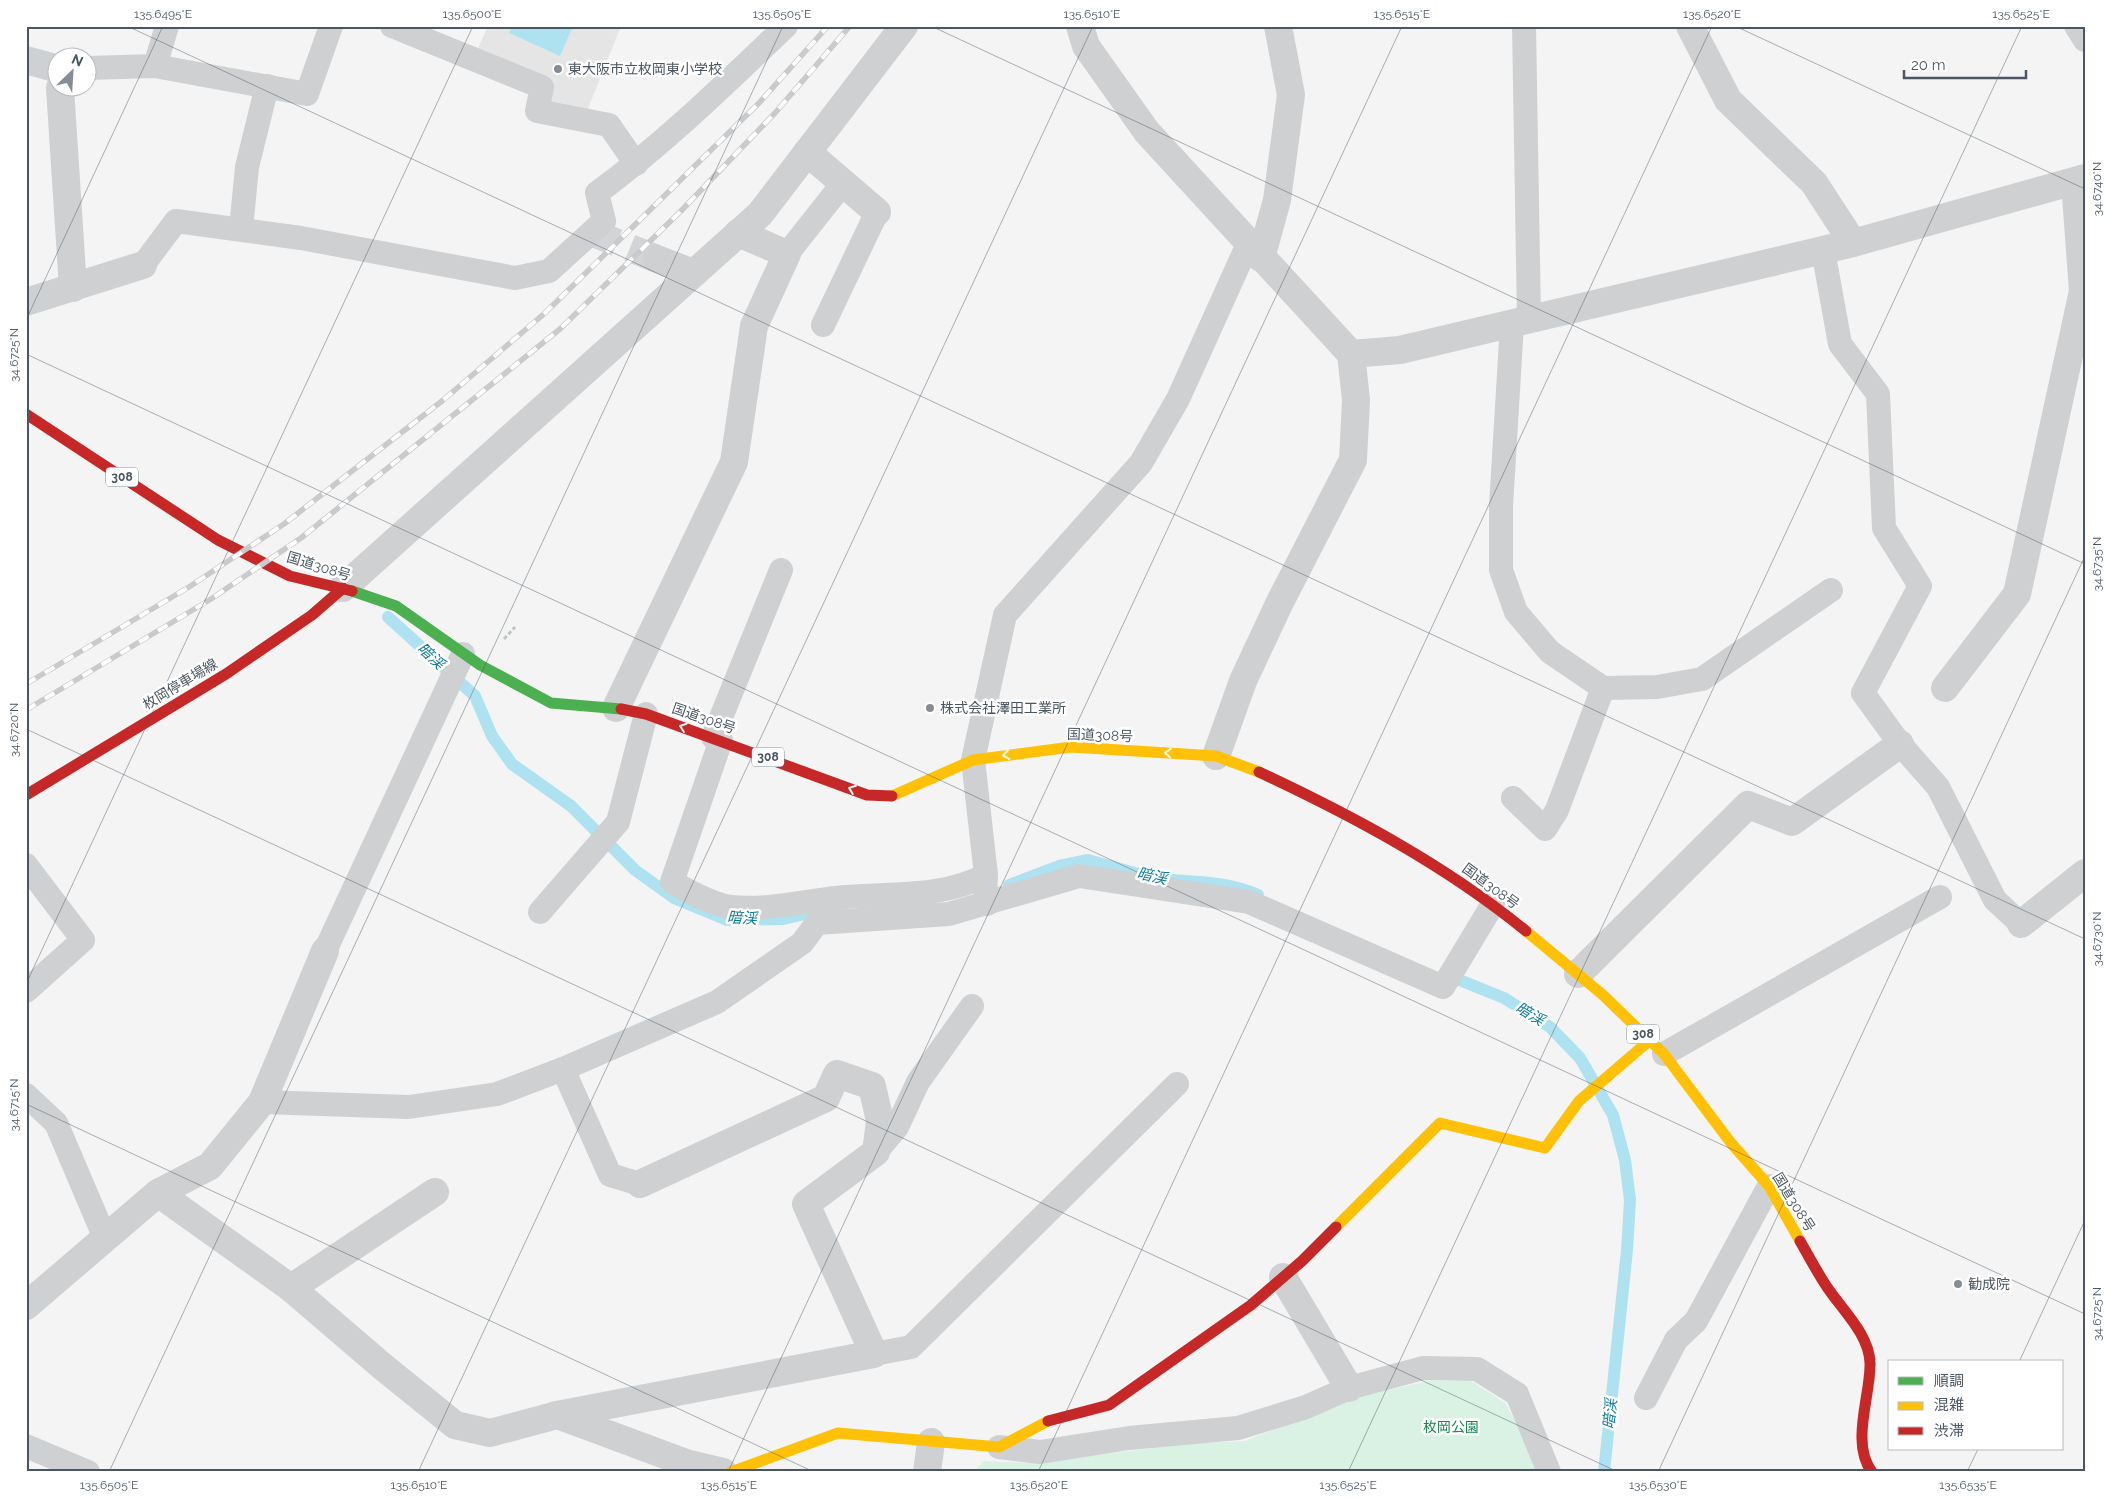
<svg xmlns="http://www.w3.org/2000/svg" width="2111" height="1498" viewBox="0 0 2111 1498" font-family="Raleway,'Noto Sans JP',sans-serif">
<rect width="100%" height="100%" fill="#f4f4f4"/>
<path fill="#e6e5e6" d="M 488,26 L 621,26 L 585,116 L 543,107 L 547,84 L 475,55 Z"/>
<path fill="#d9f2e3" d="M 1430,1381 L 1471,1381 L 1505,1403 L 1531,1449 L 1540,1472 L 973,1472 L 984,1461 L 1032,1463 L 1186,1444 L 1245,1441 L 1359,1396 Z"/>
<path fill="#aee2f0" d="M 512,26 L 573,26 L 560,56 L 509,33 Z"/>
<g fill="none" stroke-linecap="round" stroke-linejoin="round">
<g stroke="#aee2f0" stroke-width="12">
<path d="M 388,617 L 475,696 L 492,736 L 512,764 L 571,806 L 635,870 L 674,898 L 727,920 L 783,919 L 819,911"/>
<path d="M 1172,880 C 1202,882 1231,883 1258,895"/>
<path d="M 1009,885 L 1059,866 L 1088,860 L 1153,878"/>
<path d="M 1447,975 L 1504,998 L 1550,1027 L 1580,1058 L 1613,1115 L 1625,1160 L 1630,1200 L 1627,1250 L 1604,1472"/>
</g>
<path stroke="#d2d4d7" stroke-width="28" stroke-dasharray="28 14" stroke-linecap="butt" d="M 591,232 L 657,259"/>
<path stroke="#bcc7c4" stroke-width="3" stroke-dasharray="4 2.5" stroke-linecap="butt" d="M 504,639 L 515,627"/>
<g stroke="#ced0d2" stroke-width="24">
<path d="M 392,26 L 542,87 L 537,111 L 609,125 L 636,164"/>
<path d="M 1524,26 L 1529,319"/>
<path d="M 2076,26 L 2085,40"/>
<path d="M 155,66 L 167,26"/>
<path d="M 88,68 L 155,66 L 307,94 L 331,26"/>
<path d="M 241,229 L 247,167 L 267,86"/>
<path d="M 1823,250 L 1840,344 L 1878,394 L 1884,528 L 1920,586 L 1863,693 L 1900,744 L 1938,787 L 1995,900 L 2021,924"/>
<path d="M 787,254 L 844,182"/>
<path d="M 143,265 L 176,221 L 301,238 L 515,278 L 549,271 L 604,221 L 597,193 C 665,143 725,84 786,26"/>
<path d="M 1512,324 L 1501,506 L 1501,570 L 1516,612 L 1550,652 L 1603,688 L 1657,687 L 1702,679 L 1831,590"/>
<path d="M 823,325 L 877,212"/>
<path d="M 713,737 L 781,570"/>
<path d="M 721,740 L 672,882 C 688,891 713,905 731,907 C 767,911 809,900 845,897 C 892,893 943,898 986,875"/>
<path d="M 1513,798 L 1545,829 L 1557,810 L 1603,688"/>
<path d="M 26,865 L 83,940 L 26,991"/>
<path d="M 987,904 L 985,897 L 986,875 L 973,760 L 1005,615 L 1141,463 L 1178,399 L 1248,244"/>
<path d="M 540,912 L 618,822 L 646,714"/>
<path d="M 325,951 L 463,654"/>
<path d="M 1664,1054 L 1940,897"/>
<path d="M 563,1069 L 610,1175 L 640,1184"/>
<path d="M 26,1095 L 56,1123 L 105,1238"/>
<path d="M 262,1102 L 409,1107 L 497,1094 L 563,1069 L 717,1002 L 802,943 L 817,923 L 949,914 L 1079,876 L 1249,902 L 1443,987 L 1493,904"/>
<path d="M 876,1152 L 897,1127 L 918,1082 L 972,1006"/>
<path d="M 874,1354 L 911,1347 L 1177,1084"/>
<path d="M 1646,1398 L 1676,1340 L 1696,1321 L 1769,1186"/>
<path d="M 26,1446 L 88,1472"/>
<path d="M 999,1447 L 1040,1452 L 1129,1438 L 1238,1428 L 1306,1407 L 1349,1388 L 1423,1368 L 1477,1369 L 1517,1394 L 1549,1472"/>
</g>
<g stroke="#ced0d2" stroke-width="28">
<path d="M 1080,26 L 1086,46 L 1147,132 L 1351,354 L 1356,400 L 1353,460 L 1280,602 L 1243,681 L 1216,756"/>
<path d="M 1690,26 L 1728,100 L 1814,183 L 1853,243"/>
<path d="M 26,60 L 58,69"/>
<path d="M 60,88 L 73,288"/>
<path d="M 807,152 L 877,212"/>
<path d="M 1261,258 L 1277,200 L 1291,95 L 1278,26"/>
<path d="M 657,259 L 693,273"/>
<path d="M 26,302 L 143,265"/>
<path d="M 1351,354 L 1400,350 L 1853,243 L 2085,178"/>
<path d="M 343,588 L 760,214 L 904,26"/>
<path d="M 1945,688 L 2017,594 L 2083,291 L 2075,182"/>
<path d="M 616,708 L 734,462 L 754,326 L 787,254 L 738,233"/>
<path d="M 2021,924 L 2085,873"/>
<path d="M 1578,974 L 1748,805 L 1792,822 L 1900,744"/>
<path d="M 158,1193 L 291,1288 L 382,1366 L 455,1425 L 490,1433 L 557,1415 L 689,1464 L 723,1472"/>
<path d="M 1283,1277 L 1349,1388"/>
<path d="M 291,1288 L 435,1192"/>
<path d="M 26,1306 L 158,1193 L 210,1166 L 262,1102 L 325,951"/>
<path d="M 557,1415 L 874,1354 L 806,1204 L 876,1152 L 880,1121 L 872,1086 L 837,1074 L 826,1098 L 640,1184"/>
<path d="M 927,1472 L 931,1442"/>
</g>
<path stroke="#4caf50" stroke-width="11" d="M 352,591 L 396,606 L 480,665 L 551,703 L 621,709"/>
<g stroke="#ffc107" stroke-width="11">
<path d="M 892,796 L 973,760 L 1071,747 L 1216,756 L 1259,772"/>
<path d="M 1526,931 L 1603,995 L 1664,1054 L 1731,1143 L 1769,1186 L 1800,1241"/>
<path d="M 1336,1227 L 1440,1123 L 1545,1148 L 1579,1101 L 1650,1040"/>
<path d="M 731,1472 L 838,1433 L 999,1447 L 1048,1421"/>
</g>
<g stroke="#c62828" stroke-width="11">
<path d="M 26,414 L 218,540 L 290,576 L 352,591"/>
<path d="M 621,709 L 646,714 L 867,795 L 892,796"/>
<path d="M 1259,772 C 1353,816 1445,865 1526,931"/>
<path d="M 26,795 L 226,674 L 312,615 L 343,588"/>
<path d="M 1800,1241 C 1808,1255 1816,1270 1825,1284 C 1840,1308 1869,1333 1870,1363 C 1871,1395 1850,1443 1872,1472"/>
<path d="M 1048,1421 L 1109,1405 L 1251,1305 L 1302,1261 L 1336,1227"/>
</g>
<g stroke="#c9cacc" stroke-width="5.5">
<g id="rail">
<path d="M 26,684 L 189,587 L 284,524 L 442,401 L 545,313 L 759,103 L 828,26"/>
<path d="M 26,710 L 211,599 L 301,538 L 560,329 L 681,211 L 775,113 L 850,26"/>
</g>
</g>
<use href="#rail" stroke="#fff" stroke-width="4" stroke-dasharray="11" stroke-linecap="butt"/>
</g>
<defs><path id="oneway-chevron" d="M-2-3.5L2.5 0L-2 3.5" fill="none" stroke-width="1.6" stroke-linecap="round" stroke-linejoin="round" transform="scale(1.25)"/></defs>
<g stroke="#f6fbf6">
<use href="#oneway-chevron" transform="translate(683 727) rotate(-161)"/>
<use href="#oneway-chevron" transform="translate(1168 753) rotate(-176)"/>
<use href="#oneway-chevron" transform="translate(1006 755) rotate(172)"/>
<use href="#oneway-chevron" transform="translate(852 789) rotate(-159)"/>
</g>
<path fill="none" stroke="#4a5661" stroke-width="1" stroke-opacity="0.45" d="M 127,26 L 2085,939M 931,26 L 2085,564M 1735,26 L 2085,189M 26,320 L 163,26M 26,354 L 2085,1314M 26,729 L 1618,1472M 26,984 L 473,26M 26,1104 L 814,1472M 2019,1362 L 2085,1220M 109,1472 L 783,26M 418,1472 L 1093,26M 728,1472 L 1402,26M 1038,1472 L 1712,26M 1348,1472 L 2022,26M 1658,1472 L 2085,556M 1967,1472 L 1978,1449"/>
<g fill="#868d94" stroke="#fff" stroke-width="2">
<circle cx="558" cy="69" r="5"/>
<circle cx="930" cy="708" r="5"/>
<circle cx="1958" cy="1284" r="5"/>
</g>
<g text-anchor="middle" stroke-width="5" stroke-linejoin="round" paint-order="stroke">
<g fill="#fff" stroke="#808990" stroke-width="1">
<rect x="106" y="467.5" width="32" height="19" rx="4"/>
<rect x="752" y="747.5" width="32" height="19" rx="4"/>
<rect x="1627" y="1024.5" width="32" height="19" rx="4"/>
</g>
<g font-size="12" font-weight="bold" fill="#4a5661">
<text x="122" y="481">308</text>
<text x="768" y="761">308</text>
<text x="1643" y="1038">308</text>
</g>
<g font-size="14" fill="#4a5661" stroke="#fff" text-anchor="start">
<text x="568" y="74">東大阪市立枚岡東小学校</text>
<text x="940" y="713">株式会社澤田工業所</text>
<text x="1968" y="1289">勧成院</text>
</g>
<g font-size="14" fill="#4a5661" stroke="#fff">
<text transform="translate(319 566) rotate(17)" y="5">国道308号</text>
<text transform="translate(180 684) rotate(-31)" y="5">枚岡停車場線</text>
<text transform="translate(704 718) rotate(19)" y="5">国道308号</text>
<text transform="translate(1100 735) rotate(2)" y="5">国道308号</text>
<text transform="translate(1491 886) rotate(36)" y="5">国道308号</text>
<text transform="translate(1794 1202) rotate(58)" y="5">国道308号</text>
</g>
<g font-size="14" fill="#17864f" stroke="#fff">
<text x="1451" y="1432">枚岡公園</text>
</g>
<g font-size="15" font-style="italic" fill="#0c7c9b" stroke="#fff">
<text transform="translate(431 656) rotate(43)" y="5">暗渓</text>
<text transform="translate(1152 876) rotate(12)" y="5">暗渓</text>
<text transform="translate(742 918) rotate(3)" y="5">暗渓</text>
<text transform="translate(1530 1014) rotate(31)" y="5">暗渓</text>
<text transform="translate(1610 1414) rotate(-84)" y="5">暗渓</text>
</g>
</g>
<rect width="2111" height="1498" fill="none" stroke="#ffffff" stroke-width="55"/>
<rect x="1888" y="1360" width="175" height="90" fill="#ffffff" stroke="#b7bbc0"/>
<rect x="1898" y="1377" width="25" height="8" fill="#4caf50" stroke="#b7bbc0"/>
<text x="1934" y="1386" font-size="15" fill="#4a5661">順調</text>
<rect x="1898" y="1402" width="25" height="8" fill="#ffc107" stroke="#b7bbc0"/>
<text x="1934" y="1410" font-size="15" fill="#4a5661">混雑</text>
<rect x="1898" y="1427" width="25" height="8" fill="#c62828" stroke="#b7bbc0"/>
<text x="1934" y="1436" font-size="15" fill="#4a5661">渋滞</text>
<g transform="translate(72 72) rotate(25)"><circle r="24" fill="#ffffff" stroke="#b7bbc0"/>
<path d="M0-4L9 19L0 12L-9 19Z" fill="#868d94"/>
<text y="-8" font-size="14" font-weight="bold" text-anchor="middle" fill="#4a5661">N</text>
</g>
<path d="M1904 70v8h122v-8" fill="none" stroke="#4a5661" stroke-width="2.5"/>
<text x="1911" y="70" font-size="15" fill="#4a5661" stroke="#ffffff" stroke-width="4" paint-order="stroke">20 m</text>
<rect x="28" y="28" width="2056" height="1442" fill="none" stroke="#4a5661" stroke-width="2"/>
<g font-size="12" text-anchor="middle" fill="#4a5661">
<text x="163" y="18">135.6495°E</text>
<text x="472" y="18">135.6500°E</text>
<text x="782" y="18">135.6505°E</text>
<text x="1092" y="18">135.6510°E</text>
<text x="1402" y="18">135.6515°E</text>
<text x="1712" y="18">135.6520°E</text>
<text x="2021" y="18">135.6525°E</text>
<text transform="translate(2097 189) rotate(-90)" y="4">34.6740°N</text>
<text transform="translate(14 355) rotate(-90)" y="4">34.6725°N</text>
<text transform="translate(2097 564) rotate(-90)" y="4">34.6735°N</text>
<text transform="translate(14 730) rotate(-90)" y="4">34.6720°N</text>
<text transform="translate(2097 939) rotate(-90)" y="4">34.6730°N</text>
<text transform="translate(14 1105) rotate(-90)" y="4">34.6715°N</text>
<text transform="translate(2097 1314) rotate(-90)" y="4">34.6725°N</text>
<text x="109" y="1489">135.6505°E</text>
<text x="419" y="1489">135.6510°E</text>
<text x="729" y="1489">135.6515°E</text>
<text x="1039" y="1489">135.6520°E</text>
<text x="1348" y="1489">135.6525°E</text>
<text x="1658" y="1489">135.6530°E</text>
<text x="1968" y="1489">135.6535°E</text>
</g>
</svg>
